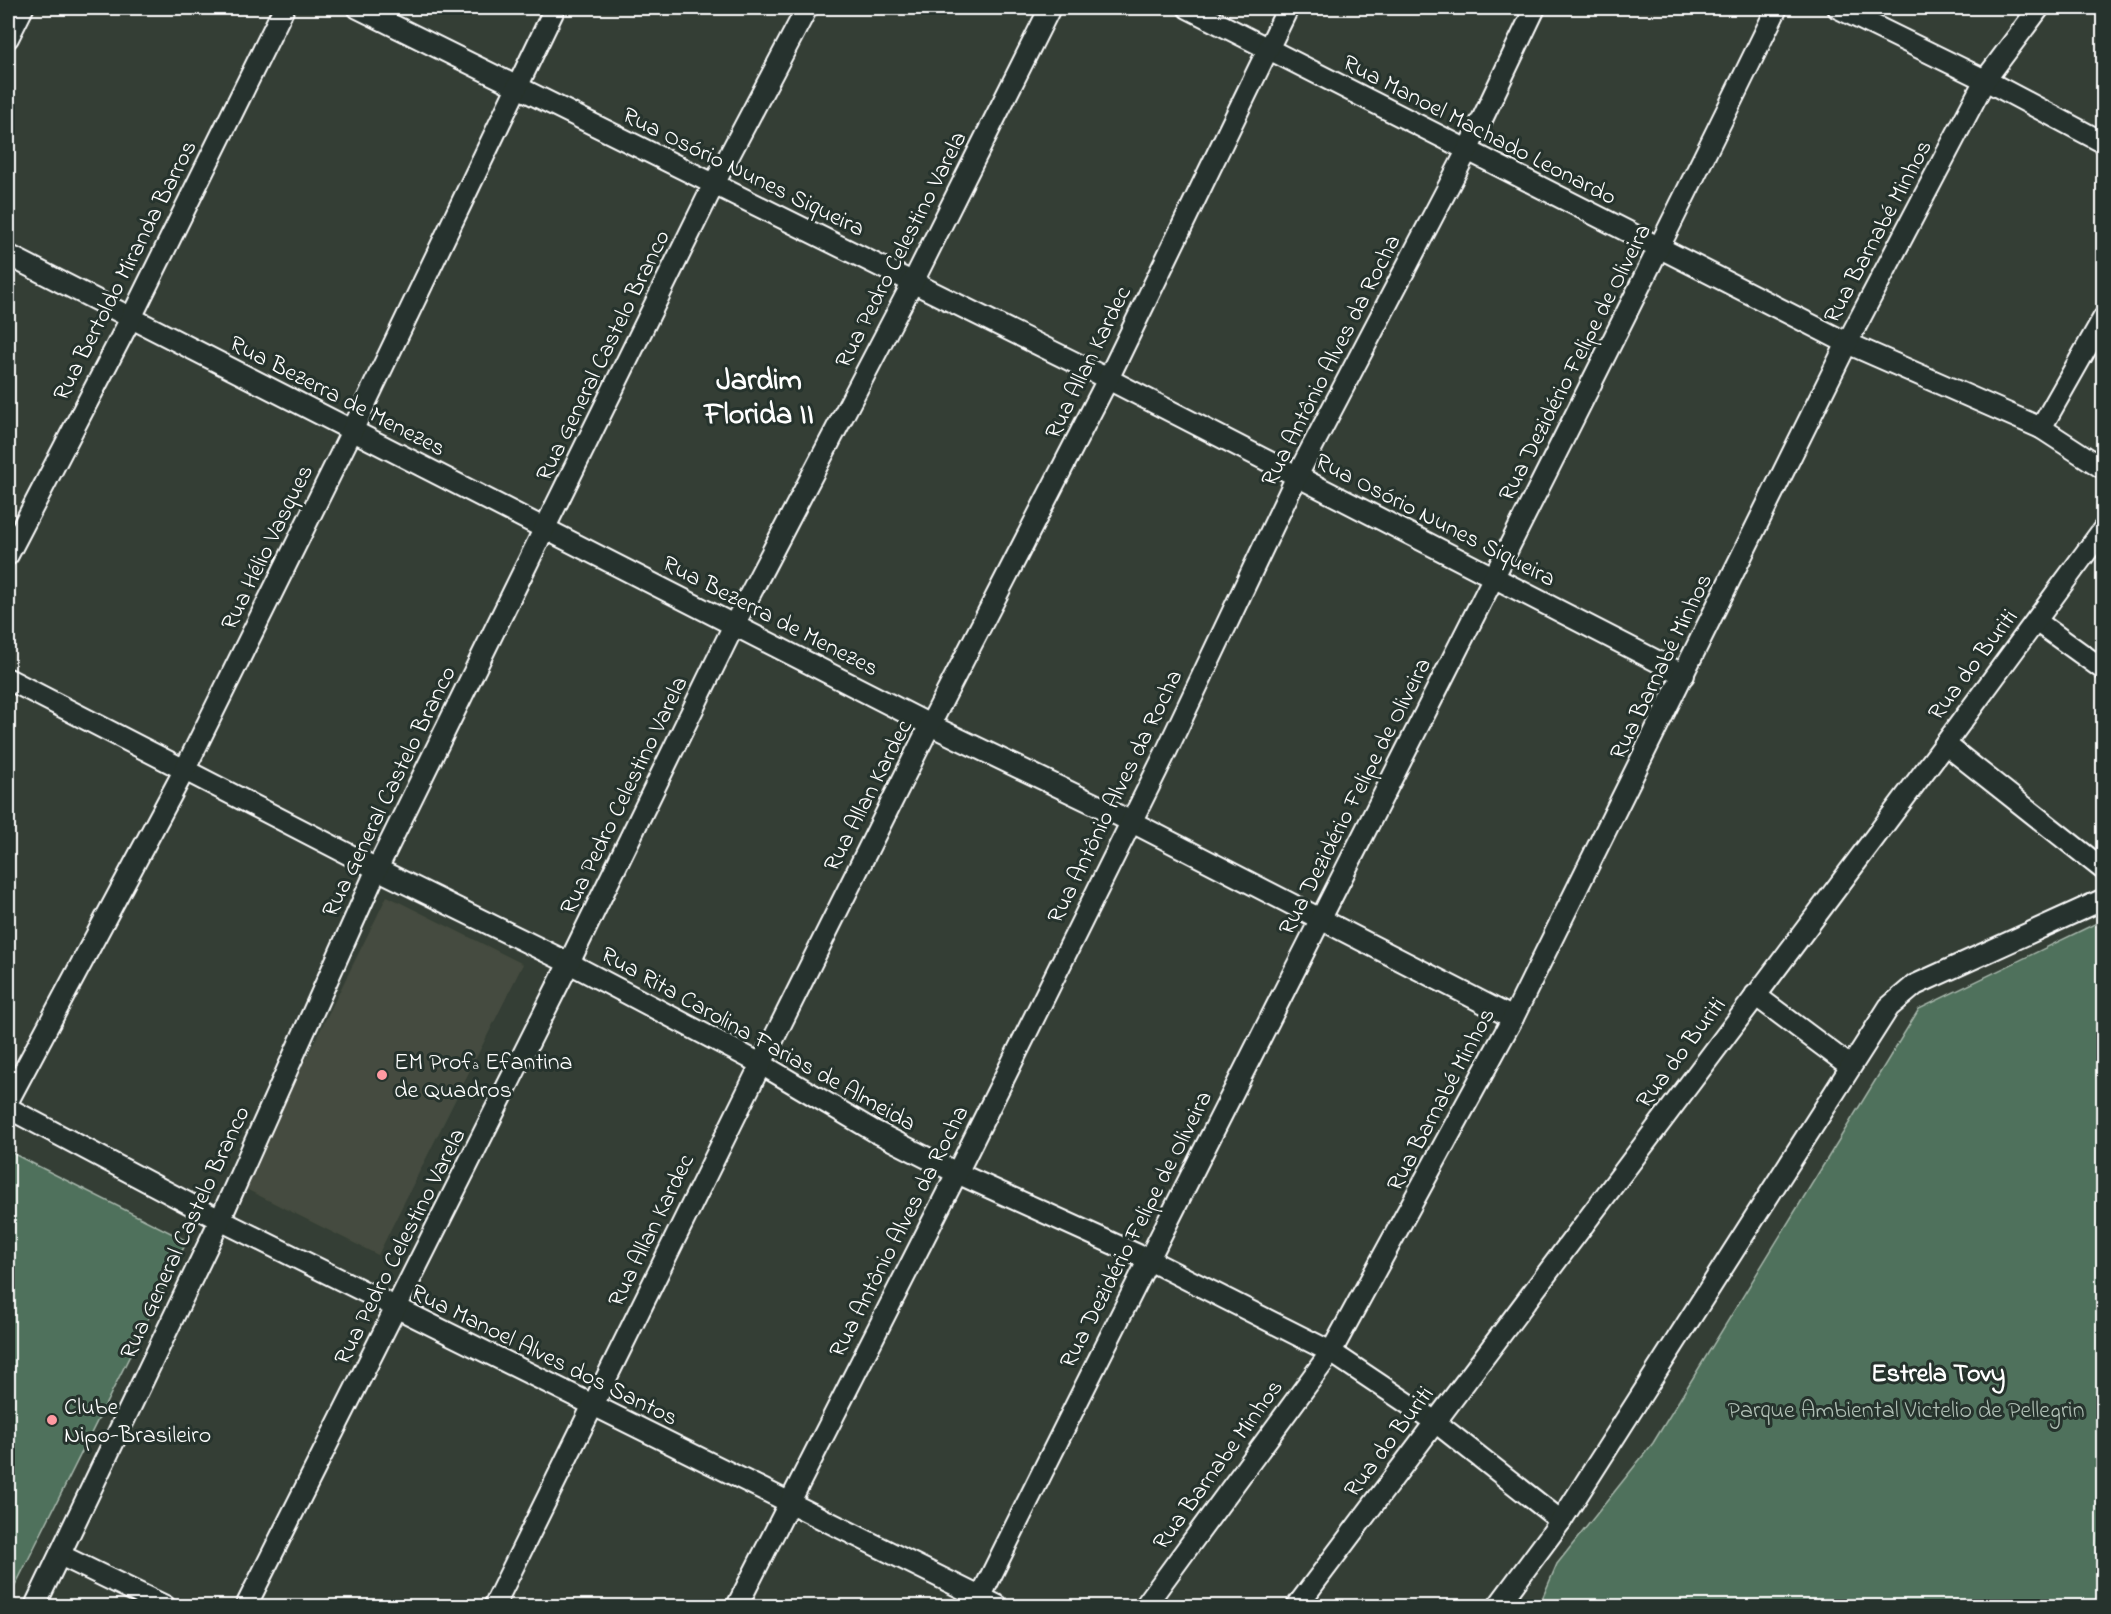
<svg xmlns="http://www.w3.org/2000/svg" width="2111" height="1614" viewBox="0 0 2111 1614" font-family="'Indie Flower',sans-serif">
<rect width="100%" height="100%" fill="#343e35"/>
<filter id="ink" filterUnits="userSpaceOnUse"><feTurbulence type="fractalNoise" baseFrequency=".0167" numOctaves="2"/><feDisplacementMap in="SourceGraphic" scale="12" xChannelSelector="R" yChannelSelector="G"/><feConvolveMatrix kernelMatrix="1 2 1 2 8 2 1 2 1" color-interpolation-filters="sRGB"/></filter>
<g filter="url(#ink)">
<path fill="#444b3f" d="M 387,896 L 523,964 L 378,1255 L 242,1187 Z"/>
<g fill="#50715b" stroke="#a8b8ad" stroke-width="1.5">
<path d="M 2103,920 L 2103,1606 L 1539,1606 L 1557,1564 L 1653,1443 L 1919,1009 Z"/>
<path d="M 8,1151 L 187,1241 L 8,1600 Z"/>
</g>
<g fill="none" stroke-linecap="round" stroke-linejoin="round">
<g stroke="#fff" stroke-width="24">
<g id="minor">
<path d="M 358,8 L 1108,379 L 1684,675"/>
<path d="M 1188,8 L 1847,343 L 2041,428 L 2104,469"/>
<path d="M 1838,8 L 1985,80 L 2104,143"/>
<path d="M 8,38 L 23,8"/>
<path d="M 8,255 L 930,725 L 1130,821 L 1513,1018"/>
<path d="M 2041,428 L 2104,317"/>
<path d="M 8,555 L 131,318 L 284,8"/>
<path d="M 2036,621 L 2104,670"/>
<path d="M 8,679 L 377,869 L 569,963 L 761,1064 L 874,1131 L 957,1173 L 1147,1259 L 1331,1352 L 1434,1421 L 1561,1521"/>
<path d="M 1945,744 L 2104,870"/>
<path d="M 1755,995 L 1850,1066"/>
<path d="M 8,1101 L 185,769 L 352,431 L 555,8"/>
<path d="M 8,1108 L 220,1220 L 998,1606"/>
<path d="M 60,1555 L 165,1606"/>
<path d="M 35,1606 L 220,1220 L 377,869 L 713,186 L 807,8"/>
<path d="M 246,1606 L 569,963 L 734,625 L 913,282 L 1050,8"/>
<path d="M 494,1606 L 761,1064 L 930,725 L 1108,379 L 1288,8"/>
<path d="M 737,1606 L 957,1173 L 1167,750 L 1297,476 L 1467,151 L 1535,8"/>
<path d="M 976,1606 C 1239,1072 1516,543 1777,8"/>
<path d="M 1145,1606 L 1331,1352 L 1513,1018 L 1847,343 L 1985,80 L 2039,8"/>
<path d="M 1297,1606 L 1945,744 L 2104,528"/>
<path d="M 1498,1606 L 1561,1521 L 1889,1007 L 1915,985 L 2104,899"/>
</g>
</g>
<use href="#minor" stroke="#26332d" stroke-width="20"/>
</g>
</g>
<g fill="#ff9aa2" stroke="#26332d" stroke-width="2">
<circle cx="382" cy="1075" r="6"/>
<circle cx="52" cy="1420" r="6"/>
</g>
<g text-anchor="middle" stroke-width="6" stroke-linejoin="round" paint-order="stroke">
<g font-size="24" fill="#fff" stroke="#26332d">
<text transform="translate(1480 129) rotate(27)" y="8">Rua Manoel Machado Leonardo</text>
<text transform="translate(744 171) rotate(26)" y="8">Rua Osório Nunes Siqueira</text>
<text transform="translate(1877 231) rotate(-62)" y="8">Rua Barnabé Minhos</text>
<text transform="translate(900 249) rotate(-63)" y="8">Rua Pedro Celestino Varela</text>
<text transform="translate(124 270) rotate(-63)" y="8">Rua Bertoldo Miranda Barros</text>
<text transform="translate(602 355) rotate(-64)" y="8">Rua General Castelo Branco</text>
<text transform="translate(1330 360) rotate(-63)" y="8">Rua Antônio Alves da Rocha</text>
<text transform="translate(1087 362) rotate(-64)" y="8">Rua Allan Kardec</text>
<text transform="translate(1574 362) rotate(-63)" y="8">Rua Dezidério Felipe de Oliveira</text>
<text transform="translate(338 395) rotate(27)" y="8">Rua Bezerra de Menezes</text>
<text transform="translate(1436 519) rotate(27)" y="8">Rua Osório Nunes Siqueira</text>
<text transform="translate(266 547) rotate(-64)" y="8">Rua Hélio Vasques</text>
<text transform="translate(771 615) rotate(27)" y="8">Rua Bezerra de Menezes</text>
<text transform="translate(1972 664) rotate(-53)" y="8">Rua do Buriti</text>
<text transform="translate(1660 666) rotate(-64)" y="8">Rua Barnabé Minhos</text>
<text transform="translate(388 791) rotate(-64)" y="8">Rua General Castelo Branco</text>
<text transform="translate(623 795) rotate(-64)" y="8">Rua Pedro Celestino Varela</text>
<text transform="translate(867 795) rotate(-63)" y="8">Rua Allan Kardec</text>
<text transform="translate(1114 796) rotate(-64)" y="8">Rua Antônio Alves da Rocha</text>
<text transform="translate(1354 796) rotate(-63)" y="8">Rua Dezidério Felipe de Oliveira</text>
<text transform="translate(759 1038) rotate(29)" y="8">Rua Rita Carolina Farias de Almeida</text>
<text transform="translate(1680 1052) rotate(-53)" y="8">Rua do Buriti</text>
<text transform="translate(1440 1099) rotate(-62)" y="8">Rua Barnabé Minhos</text>
<text transform="translate(1135 1229) rotate(-63)" y="8">Rua Dezidério Felipe de Oliveira</text>
<text transform="translate(650 1230) rotate(-64)" y="8">Rua Allan Kardec</text>
<text transform="translate(898 1231) rotate(-63)" y="8">Rua Antônio Alves da Rocha</text>
<text transform="translate(184 1232) rotate(-65)" y="8">Rua General Castelo Branco</text>
<text transform="translate(399 1246) rotate(-63)" y="8">Rua Pedro Celestino Varela</text>
<text transform="translate(545 1354) rotate(26)" y="8">Rua Manoel Alves dos Santos</text>
<text transform="translate(1388 1441) rotate(-53)" y="8">Rua do Buriti</text>
<text transform="translate(1217 1464) rotate(-54)" y="8">Rua Barnabe Minhos</text>
</g>
<g font-size="24" fill="#fff" stroke="#26332d" text-anchor="start">
<text x="394" y="1069">EM Profª Efantina<tspan x="394" dy="28">de Quadros</tspan></text>
<text x="64" y="1414">Clube<tspan x="64" dy="28">Nipo-Brasileiro</tspan></text>
</g>
<g font-size="24" fill="#b0bfb5" stroke="#26332d">
<text x="1906" y="1417">Parque Ambiental Victelio de Pellegrin</text>
</g>
<g font-size="26" font-weight="bold" fill="#fff" stroke="#26332d">
<text x="1938" y="1381">Estrela Tovy</text>
</g>
<g font-size="30" font-weight="bold" fill="#fff" stroke="#26332d">
<text x="759" y="389">Jardim<tspan x="759" dy="34">Florida II</tspan></text>
</g>
</g>
<rect width="2111" height="1614" fill="none" stroke="#26332d" stroke-width="30"/>
<rect x="15" y="15" width="2081" height="1584" fill="none" stroke="#fff" stroke-width="2" filter="url(#ink)"/>
</svg>
